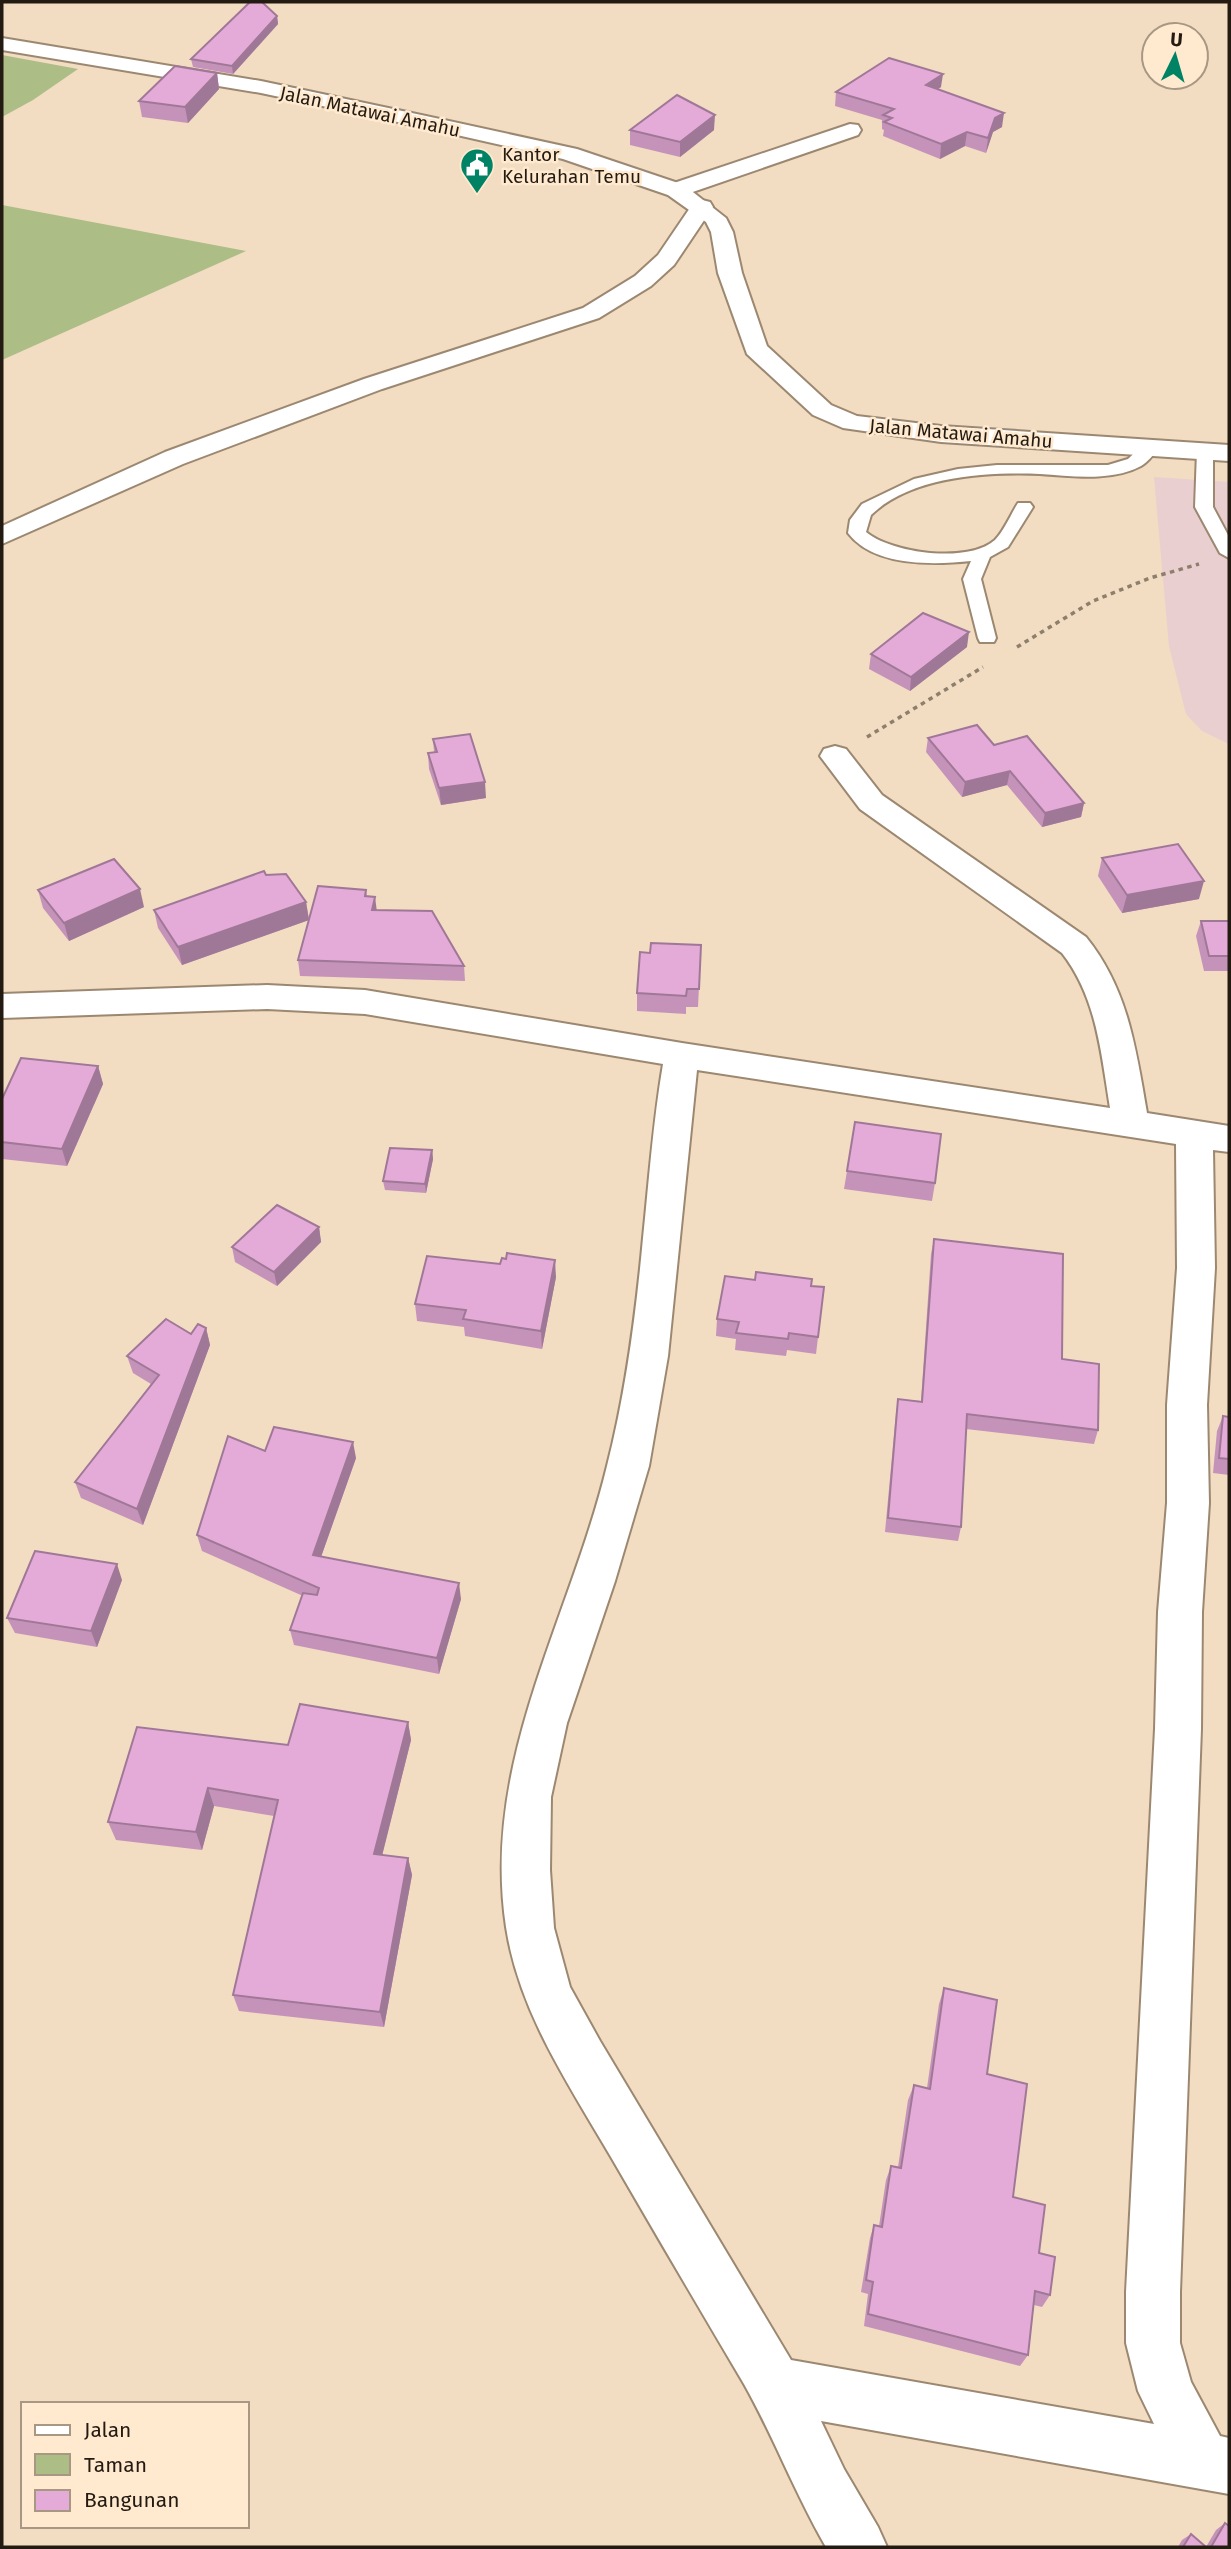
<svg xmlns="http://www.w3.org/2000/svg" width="1231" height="2549" viewBox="0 0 1231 2549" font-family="'Fira Sans',sans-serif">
<rect width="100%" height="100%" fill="#f2dcc2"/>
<path fill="#e9cfcf" d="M 1154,477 L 1229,482 L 1229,744 L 1202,731 L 1186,714 L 1169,646 Z"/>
<g fill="#acbd85">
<path d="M 2,55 L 78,69 L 33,100 L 2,117 Z"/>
<path d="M 2,205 L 246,251 L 2,360 Z"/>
</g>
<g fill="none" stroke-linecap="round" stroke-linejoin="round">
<g stroke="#9c8871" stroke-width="4">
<g id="service">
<path d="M 1151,442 L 1157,443 L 1159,447 C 1154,454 1148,462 1141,466 C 1111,482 1071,476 1040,474 C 986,472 912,476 871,515 L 866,532 C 891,553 968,564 995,540 C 1004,531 1011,514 1018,503 L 1030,503 L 1033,507 L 1008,547 L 990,557 L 981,579 L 996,638 L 994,642 L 980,642 L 978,638 L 963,579 L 971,561 C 933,565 874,567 848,533 L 850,520 L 862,504 L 914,479 L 958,469 L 997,465 L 1108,465 L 1128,459 L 1145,443 Z"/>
<path d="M 1205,446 L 1213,451 L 1213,507 L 1229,537 L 1229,558 L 1220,553 L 1195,507 L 1197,451 Z"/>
</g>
</g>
<g stroke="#9c8871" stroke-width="4">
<g id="minor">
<path d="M 850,124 L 858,125 L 861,130 L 858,135 L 684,195 L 668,195 L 665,190 L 668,185 Z"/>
<path d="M 702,200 L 710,202 L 713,207 L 674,265 L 651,286 L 599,318 L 382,389 L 183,464 L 2,544 L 2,526 L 165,452 L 364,379 L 583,308 L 635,276 L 658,255 L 694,202 Z"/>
<path d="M 835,746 L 846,749 L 882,795 L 1086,937 C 1128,989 1136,1049 1147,1113 L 1229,1126 L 1229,1152 L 1213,1150 L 1215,1268 L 1207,1405 L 1209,1503 L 1202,1612 L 1201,1729 L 1180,2292 L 1180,2343 L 1191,2382 L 1220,2436 L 1229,2438 L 1229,2494 L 821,2421 L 844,2469 L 878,2527 L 887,2547 L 826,2547 C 795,2494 774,2437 744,2384 C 699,2308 655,2233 611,2157 C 569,2085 519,2012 506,1927 C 481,1761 569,1622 607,1466 C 626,1392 636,1314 643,1238 C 649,1180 653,1122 663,1064 L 365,1014 L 267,1009 L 2,1018 L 2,994 L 267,985 L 365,990 L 682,1043 L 1110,1108 C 1101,1053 1097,998 1062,953 L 860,809 L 820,756 L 824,749 ZM 697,1070 L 1176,1144 L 1177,1268 L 1167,1405 L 1167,1503 L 1158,1612 L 1155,1729 L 1126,2292 L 1126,2343 L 1138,2391 L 1154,2424 L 791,2360 L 600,2041 L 570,1987 L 554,1928 L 550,1870 L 551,1797 L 567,1723 L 615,1581 L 649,1466 L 668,1356 Z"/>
</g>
</g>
<g stroke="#9c8871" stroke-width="4">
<path id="secondary" d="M 2,38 L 261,81 L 426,116 L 577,149 L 684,185 L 726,218 L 733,232 L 742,273 L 767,346 L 831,405 L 857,416 L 941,426 L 1229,445 L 1229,461 L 941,442 L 843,428 L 813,415 L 747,354 L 718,273 L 711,232 L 706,222 L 668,195 L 563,159 L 426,128 L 261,93 L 2,50 Z"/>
</g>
<g stroke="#8e7f6d" stroke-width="3.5" stroke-dasharray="4.5 4.5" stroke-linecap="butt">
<path d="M 1017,647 L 1093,601 L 1150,578 L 1199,564"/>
<path d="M 867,737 L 983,667"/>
</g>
<use href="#service" fill="#fff" fill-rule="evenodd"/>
<use href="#minor" fill="#fff" fill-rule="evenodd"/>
<use href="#secondary" fill="#fff" fill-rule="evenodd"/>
</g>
<g fill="#c593ba">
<path d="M 277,16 L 278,24 L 233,74 L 193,67 L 191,59 Z"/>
<path d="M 217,73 L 219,89 L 188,123 L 142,117 L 139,101 Z"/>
<path d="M 941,87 L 938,89 L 1002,127 L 993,132 L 986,153 L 965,146 L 940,159 L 883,136 L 884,130 L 882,129 L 882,120 L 835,106 L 836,92 Z"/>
<path d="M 630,130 L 714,130 L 680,157 L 630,145 Z"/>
<path d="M 967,647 L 910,691 L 869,669 L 871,654 Z"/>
<path d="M 928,738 L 994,745 L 1084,803 L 1081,817 L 1042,827 L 1007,785 L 962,797 L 926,752 Z"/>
<path d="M 433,739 L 486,798 L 441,805 L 429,769 L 428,753 L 434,752 Z"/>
<path d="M 1102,858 L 1199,899 L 1122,913 L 1098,876 Z"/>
<path d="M 266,875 L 306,902 L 309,920 L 182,965 L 158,928 L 154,910 Z"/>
<path d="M 38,890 L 144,907 L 69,941 L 43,908 Z"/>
<path d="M 366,890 L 367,896 L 376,910 L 464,966 L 465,981 L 300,976 L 298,960 Z"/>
<path d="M 1201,921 L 1229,921 L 1229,971 L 1204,971 L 1196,936 Z"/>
<path d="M 701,945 L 698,1007 L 686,1007 L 686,1014 L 637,1011 L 637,993 L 650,953 Z"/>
<path d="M 98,1066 L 103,1084 L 67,1166 L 2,1159 L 2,1099 Z"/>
<path d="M 432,1150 L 433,1159 L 426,1193 L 385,1190 L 383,1181 Z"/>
<path d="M 847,1171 L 935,1183 L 932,1201 L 844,1189 Z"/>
<path d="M 319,1227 L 321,1242 L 277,1286 L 235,1262 L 232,1247 Z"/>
<path d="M 934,1239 L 1062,1359 L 1098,1430 L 1094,1444 L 966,1429 L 961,1527 L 958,1541 L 885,1532 L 896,1413 L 898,1399 L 921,1401 L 931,1254 Z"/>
<path d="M 556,1277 L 542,1349 L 465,1336 L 464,1327 L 417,1321 L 415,1304 Z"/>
<path d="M 812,1286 L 824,1287 L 816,1354 L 787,1350 L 786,1356 L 735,1350 L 736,1339 L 716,1336 L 717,1319 Z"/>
<path d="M 206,1328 L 210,1345 L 143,1525 L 81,1498 L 75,1482 L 151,1384 L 133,1373 L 127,1356 Z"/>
<path d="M 1223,1416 L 1229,1417 L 1229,1475 L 1213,1473 L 1217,1431 Z"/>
<path d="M 265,1451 L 356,1458 L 321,1557 L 461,1599 L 439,1674 L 294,1645 L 290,1630 L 303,1596 L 202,1551 L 197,1535 Z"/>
<path d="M 122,1580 L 97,1647 L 15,1633 L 7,1618 Z"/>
<path d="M 408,1722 L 411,1740 L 382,1855 L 408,1858 L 412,1875 L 384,2027 L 239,2011 L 233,1995 L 274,1816 L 214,1806 L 202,1850 L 116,1840 L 108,1822 L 288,1745 Z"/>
<path d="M 944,1988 L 987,2074 L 1013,2197 L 1039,2253 L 1050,2295 L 1042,2307 L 1034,2305 L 1028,2355 L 1020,2366 L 864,2326 L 868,2294 L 861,2292 L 870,2238 L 874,2225 L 879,2226 L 886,2180 L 891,2166 L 898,2167 L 908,2100 L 914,2085 L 927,2088 L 939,2004 Z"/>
<path d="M 1225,2523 L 1229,2547 L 1178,2547 L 1182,2540 L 1191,2534 L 1206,2547 L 1216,2530 Z"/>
</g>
<g fill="#a07897">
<path d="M 277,16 L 278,24 L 233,74 L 232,66 Z"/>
<path d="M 217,73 L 219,89 L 188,123 L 185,107 Z"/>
<path d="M 943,74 L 941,87 L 924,99 L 926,85 Z"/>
<path d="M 1004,113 L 1002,127 L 993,132 L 986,153 L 988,138 L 995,118 Z"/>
<path d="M 715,115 L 714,130 L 680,157 L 680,142 Z"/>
<path d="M 967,132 L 965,146 L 940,159 L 941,144 Z"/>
<path d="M 969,632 L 967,647 L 910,691 L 911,677 Z"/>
<path d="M 1010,771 L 1007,785 L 962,797 L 965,782 Z"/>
<path d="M 485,782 L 486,798 L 441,805 L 439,788 Z"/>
<path d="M 1084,803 L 1081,817 L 1042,827 L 1045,813 Z"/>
<path d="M 1204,881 L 1199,899 L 1122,913 L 1127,895 Z"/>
<path d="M 140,889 L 144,907 L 69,941 L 64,923 Z"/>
<path d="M 375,897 L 377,912 L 372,910 Z"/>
<path d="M 306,902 L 309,920 L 182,965 L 178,947 Z"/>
<path d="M 98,1066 L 103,1084 L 67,1166 L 62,1149 Z"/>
<path d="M 432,1150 L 433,1159 L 426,1193 L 425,1184 Z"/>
<path d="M 319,1227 L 321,1242 L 277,1286 L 274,1272 Z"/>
<path d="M 555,1260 L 556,1277 L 542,1349 L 541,1331 Z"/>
<path d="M 206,1328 L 210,1345 L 143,1525 L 137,1509 Z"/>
<path d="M 353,1442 L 356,1458 L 316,1571 L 313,1555 Z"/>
<path d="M 117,1564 L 122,1580 L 97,1647 L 91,1631 Z"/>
<path d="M 459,1583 L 461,1599 L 439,1674 L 437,1658 Z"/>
<path d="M 408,1722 L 411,1740 L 378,1872 L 374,1854 Z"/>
<path d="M 208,1788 L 214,1806 L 202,1850 L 196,1832 Z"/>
<path d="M 408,1858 L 412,1875 L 384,2027 L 380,2012 Z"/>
</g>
<g fill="#e5abd8" stroke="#a07897" stroke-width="2">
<path d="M 250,2 L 262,2 L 277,16 L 232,66 L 191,59 Z"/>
<path d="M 889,58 L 943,74 L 926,85 L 1004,113 L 995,118 L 988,138 L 967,132 L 941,144 L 884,122 L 892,118 L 883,115 L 894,109 L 836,92 Z"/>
<path d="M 175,66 L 217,73 L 185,107 L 139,101 Z"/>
<path d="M 677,95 L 715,115 L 680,142 L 630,130 Z"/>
<path d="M 923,613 L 969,632 L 911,677 L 871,654 Z"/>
<path d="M 977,725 L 994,745 L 1027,736 L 1084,803 L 1045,813 L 1010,771 L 965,782 L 928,738 Z"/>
<path d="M 470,734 L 485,782 L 439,788 L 428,753 L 437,752 L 433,739 Z"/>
<path d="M 1178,844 L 1204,881 L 1127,895 L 1102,858 Z"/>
<path d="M 114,859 L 140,889 L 64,923 L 38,890 Z"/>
<path d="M 264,871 L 266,875 L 286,874 L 306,902 L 178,947 L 154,910 Z"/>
<path d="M 318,886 L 366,890 L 365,896 L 375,897 L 372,910 L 432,911 L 464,966 L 298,960 Z"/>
<path d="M 1201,921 L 1229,921 L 1229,956 L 1209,956 Z"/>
<path d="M 651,943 L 701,945 L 699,989 L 687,989 L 686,996 L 637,993 L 640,952 L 650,953 Z"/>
<path d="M 21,1058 L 98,1066 L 62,1149 L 2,1142 L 2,1099 Z"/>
<path d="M 855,1122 L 941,1134 L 935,1183 L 847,1171 Z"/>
<path d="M 390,1148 L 432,1150 L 425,1184 L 383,1181 Z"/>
<path d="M 277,1205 L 319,1227 L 274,1272 L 232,1247 Z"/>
<path d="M 934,1239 L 1063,1254 L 1062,1359 L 1099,1364 L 1098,1430 L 967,1414 L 961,1527 L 888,1518 L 898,1399 L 922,1402 Z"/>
<path d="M 507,1253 L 555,1260 L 541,1331 L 463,1319 L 466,1310 L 415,1304 L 427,1256 L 500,1264 L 502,1258 L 506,1259 Z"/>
<path d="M 756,1272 L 812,1279 L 811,1286 L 824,1287 L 818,1337 L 789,1333 L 788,1339 L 736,1333 L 739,1322 L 717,1319 L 725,1276 L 755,1280 Z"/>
<path d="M 166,1319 L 191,1334 L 198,1324 L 206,1328 L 137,1509 L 75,1482 L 159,1375 L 127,1356 Z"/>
<path d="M 1223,1416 L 1229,1417 L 1229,1459 L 1219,1458 Z"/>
<path d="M 274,1427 L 353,1442 L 313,1555 L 459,1583 L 437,1658 L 290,1630 L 303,1593 L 317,1595 L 319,1588 L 197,1535 L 228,1436 L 265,1451 Z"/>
<path d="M 35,1551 L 117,1564 L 91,1631 L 7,1618 Z"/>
<path d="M 300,1704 L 408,1722 L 374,1854 L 408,1858 L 380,2012 L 233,1995 L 278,1800 L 208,1788 L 196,1832 L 108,1822 L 137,1727 L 288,1745 Z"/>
<path d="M 944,1988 L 997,2000 L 987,2074 L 1027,2084 L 1013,2197 L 1045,2205 L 1039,2253 L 1055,2257 L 1050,2295 L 1035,2291 L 1028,2355 L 868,2314 L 873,2282 L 866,2280 L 874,2225 L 882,2227 L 891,2166 L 901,2168 L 914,2085 L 930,2089 Z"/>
<path d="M 1225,2523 L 1229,2526 L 1229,2547 L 1211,2547 Z"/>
<path d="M 1191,2534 L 1206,2547 L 1183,2547 Z"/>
</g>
<defs>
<g id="civic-pin" transform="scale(1.75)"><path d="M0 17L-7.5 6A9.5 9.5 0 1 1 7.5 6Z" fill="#008365" stroke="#ffe9cf"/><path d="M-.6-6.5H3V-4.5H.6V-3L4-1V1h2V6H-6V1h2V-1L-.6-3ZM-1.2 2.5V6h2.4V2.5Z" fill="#fff"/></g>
</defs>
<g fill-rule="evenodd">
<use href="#civic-pin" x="477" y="165"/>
</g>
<g text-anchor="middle" stroke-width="5" stroke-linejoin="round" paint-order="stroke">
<g font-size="19" fill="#231b12" stroke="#ffe9cf">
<text transform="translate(370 111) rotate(12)" y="7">Jalan Matawai Amahu</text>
<text transform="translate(961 433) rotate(5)" y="7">Jalan Matawai Amahu</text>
</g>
<g font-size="19" fill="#231b12" stroke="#ffe9cf" text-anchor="start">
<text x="502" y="161">Kantor<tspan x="502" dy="22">Kelurahan Temu</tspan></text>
</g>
</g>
<rect width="1231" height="2549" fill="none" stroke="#231b12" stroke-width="7"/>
<rect x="21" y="2402" width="228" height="126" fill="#ffe9cf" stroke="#a79783" stroke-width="2"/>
<rect x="35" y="2425" width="35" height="10" fill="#ffffff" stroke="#a79783" stroke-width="2"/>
<text x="84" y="2437" font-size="21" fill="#231b12">Jalan</text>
<rect x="35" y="2454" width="35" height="21" fill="#acbd85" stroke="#a79783" stroke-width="2"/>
<text x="84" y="2472" font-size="21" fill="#231b12">Taman</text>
<rect x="35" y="2490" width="35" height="21" fill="#e5abd8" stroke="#a79783" stroke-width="2"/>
<text x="84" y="2507" font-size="21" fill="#231b12">Bangunan</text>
<g transform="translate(1175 56) rotate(5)"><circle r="33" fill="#ffe9cf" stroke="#a79783" stroke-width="2"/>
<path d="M0-5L12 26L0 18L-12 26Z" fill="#008365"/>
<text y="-10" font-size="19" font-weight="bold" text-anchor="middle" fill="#231b12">U</text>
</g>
</svg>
